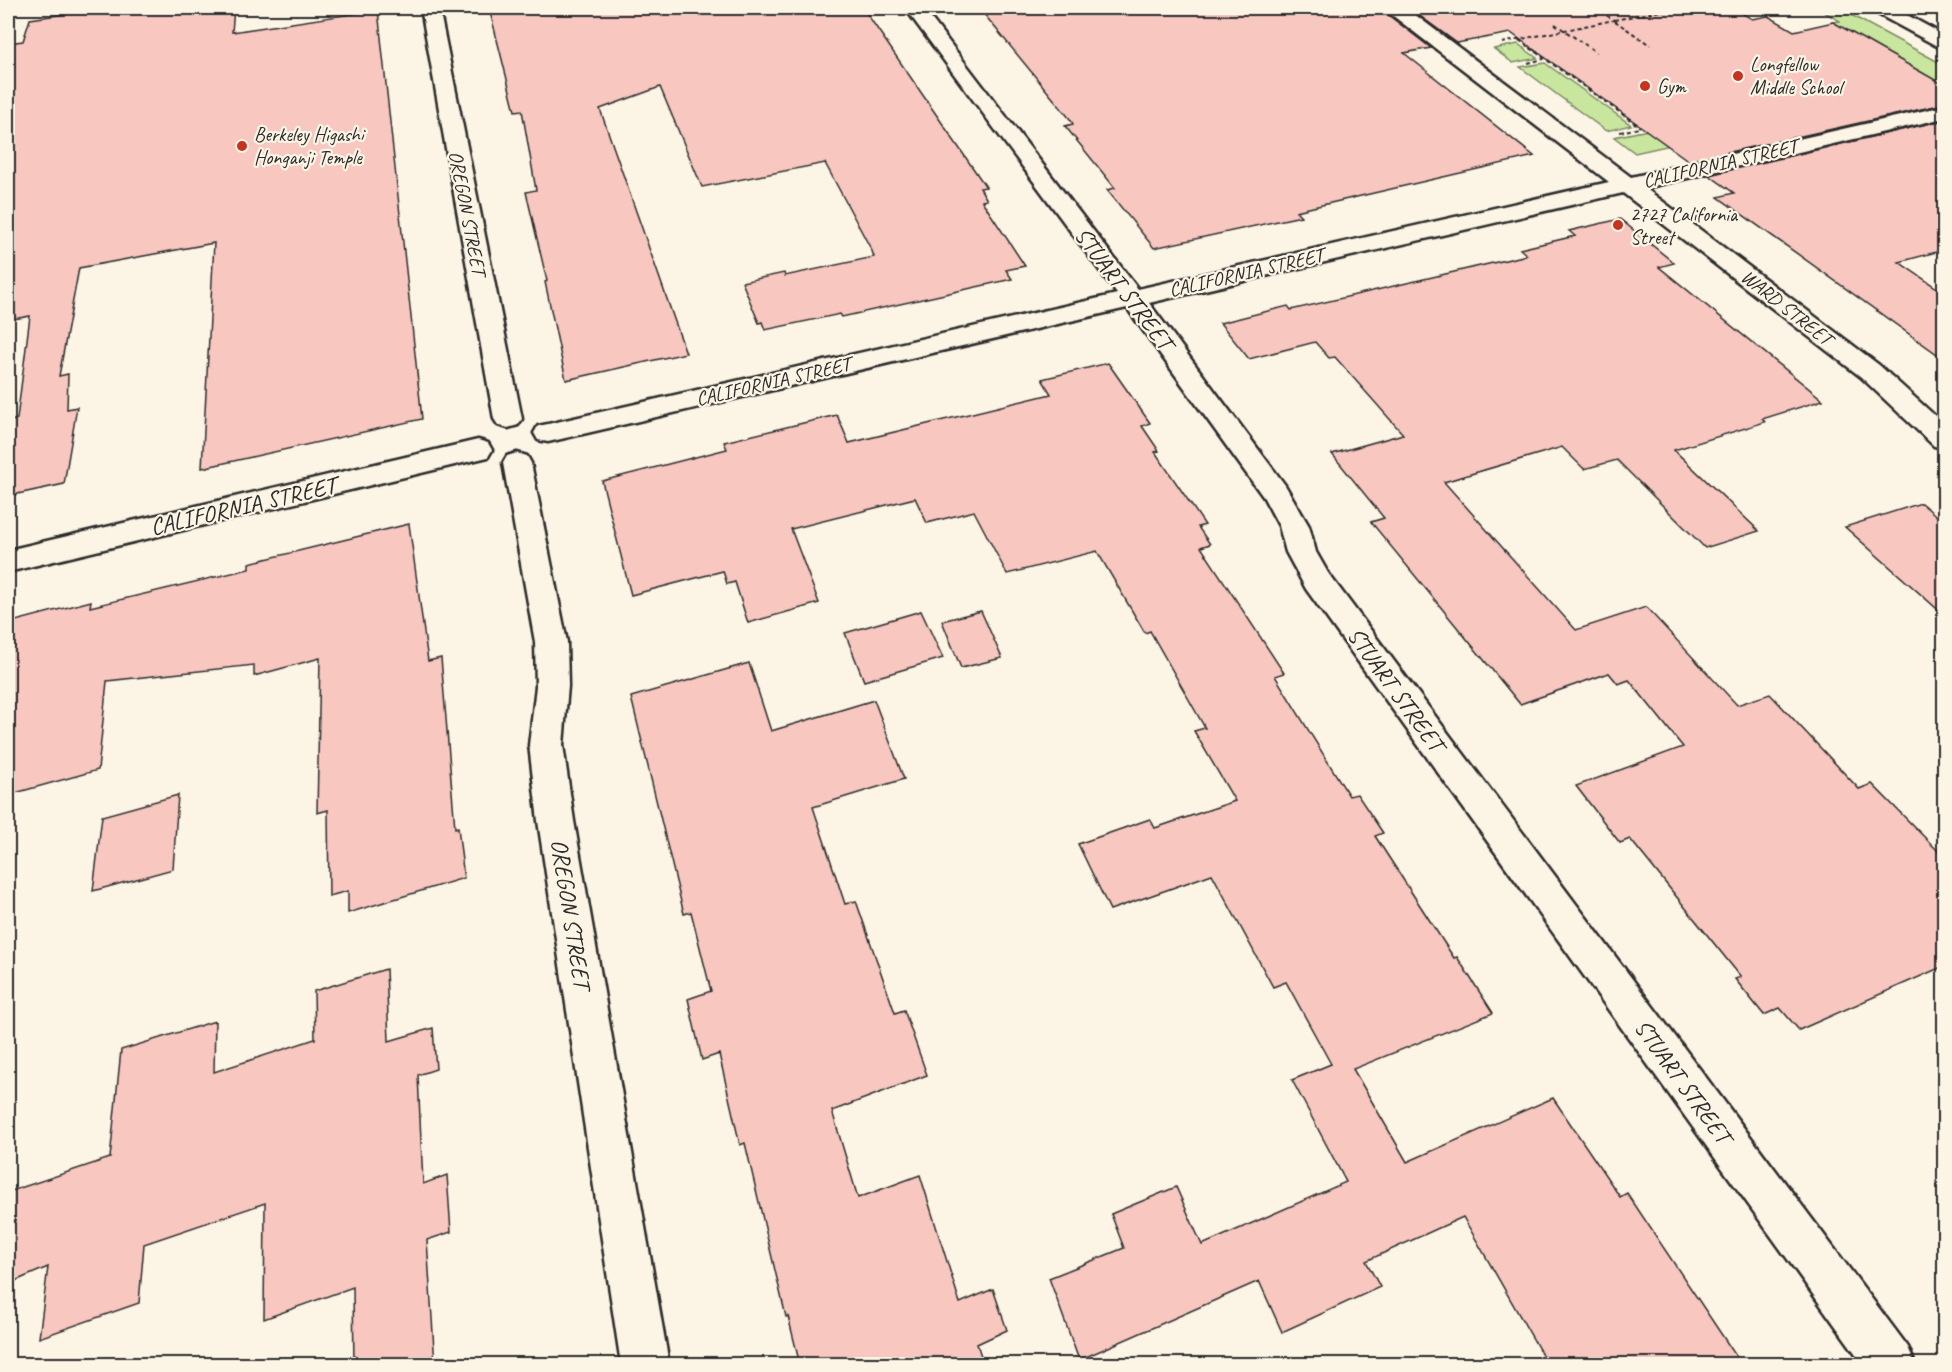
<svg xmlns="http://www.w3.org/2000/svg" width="1952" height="1372" viewBox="0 0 1952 1372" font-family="Caveat,sans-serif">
<rect width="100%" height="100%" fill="#fcf5e5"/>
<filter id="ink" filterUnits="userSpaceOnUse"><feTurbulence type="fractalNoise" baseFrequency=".0167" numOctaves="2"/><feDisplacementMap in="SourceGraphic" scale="12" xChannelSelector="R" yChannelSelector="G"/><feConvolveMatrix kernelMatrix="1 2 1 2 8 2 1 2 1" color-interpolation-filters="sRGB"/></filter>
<g filter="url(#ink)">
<g fill="#c8e69e" stroke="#7a8864" stroke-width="1.5">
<path d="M 1817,8 L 1838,8 L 1944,65 L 1944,84 L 1635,153 L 1614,137 L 1924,74 L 1833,22 L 1840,21 Z"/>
<path d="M 1518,44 L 1537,58 L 1513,63 L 1494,49 Z"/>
<path d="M 1545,63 L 1631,125 L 1606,131 L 1520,67 Z"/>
</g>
<g fill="#f7c7c0" stroke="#2b2b2b" stroke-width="1.5">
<path d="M 108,8 L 234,8 L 232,32 L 378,10 L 422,419 L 202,468 L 214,243 L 79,268 L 59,376 L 68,374 L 67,409 L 77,407 L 64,484 L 8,496 L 8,422 L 17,419 L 30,316 L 8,320 L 8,43 L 23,41 L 30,19 Z"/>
<path d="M 489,8 L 863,8 L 986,187 L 980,188 L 987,200 L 982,201 L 1025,266 L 1006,270 L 1012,279 L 842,317 L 840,314 L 765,330 L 762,322 L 759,323 L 742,282 L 784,273 L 785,276 L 874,257 L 872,251 L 825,163 L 702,187 L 660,87 L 600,109 L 686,353 L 566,380 L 545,282 L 547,281 L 526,192 L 536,190 L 522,110 L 515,111 Z"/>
<path d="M 979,8 L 1384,8 L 1387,14 L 1431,48 L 1404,53 L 1534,156 L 1296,211 L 1301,216 L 1154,248 L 1107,190 L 1115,188 L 1065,126 L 1073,124 L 1070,119 Z"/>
<path d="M 1409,8 L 1733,8 L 1752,19 L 1768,16 L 1794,31 L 1833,22 L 1944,85 L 1944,104 L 1689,161 L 1511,33 L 1457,43 Z"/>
<path d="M 1944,120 L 1944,250 L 1899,262 L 1944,293 L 1944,359 L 1718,197 L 1734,193 L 1709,175 Z"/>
<path d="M 1620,219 L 1674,263 L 1659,267 L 1823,400 L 1762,419 L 1765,422 L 1674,450 L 1759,531 L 1705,548 L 1617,460 L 1584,469 L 1562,447 L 1444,482 L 1576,630 L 1646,607 L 1737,705 L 1770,694 L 1859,789 L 1872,784 L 1944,857 L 1944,966 L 1799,1030 L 1780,1008 L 1764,1015 L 1735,979 L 1741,977 L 1630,839 L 1620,843 L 1576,786 L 1683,747 L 1629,680 L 1618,684 L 1609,673 L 1520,704 L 1371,522 L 1384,518 L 1332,454 L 1403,434 L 1335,357 L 1329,358 L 1315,342 L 1249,359 L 1220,323 L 1288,306 L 1291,310 L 1527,255 L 1520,249 L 1575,236 L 1569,231 Z"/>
<path d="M 1108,363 L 1150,423 L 1142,426 L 1159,451 L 1155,452 L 1205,525 L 1198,527 L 1210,544 L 1201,547 L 1284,673 L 1275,676 L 1349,796 L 1357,794 L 1383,833 L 1375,836 L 1454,958 L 1457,957 L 1493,1013 L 1353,1069 L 1407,1162 L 1553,1098 L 1620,1197 L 1627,1193 L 1742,1365 L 1548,1365 L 1463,1217 L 1366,1261 L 1380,1287 L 1282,1332 L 1259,1281 L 1079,1360 L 1049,1278 L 1124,1248 L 1111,1214 L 1176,1187 L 1202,1245 L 1346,1182 L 1292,1080 L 1331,1064 L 1286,982 L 1273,987 L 1212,874 L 1110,910 L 1078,844 L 1150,819 L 1155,828 L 1235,801 L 1194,731 L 1205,728 L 1150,631 L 1145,633 L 1097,551 L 1007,574 L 974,511 L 927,523 L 915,498 L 791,529 L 819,603 L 748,623 L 735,582 L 727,584 L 723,571 L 631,595 L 602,481 L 727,449 L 724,442 L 837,415 L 849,443 L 1051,394 L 1042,379 Z"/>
<path d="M 1921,503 L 1944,522 L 1944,615 L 1845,527 Z"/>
<path d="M 409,524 L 428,661 L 441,658 L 455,828 L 458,827 L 464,878 L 348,913 L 348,891 L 329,896 L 328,810 L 317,813 L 320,658 L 254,676 L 254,665 L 107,681 L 98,770 L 8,795 L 8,623 L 91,601 L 90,607 L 249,569 L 249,563 Z"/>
<path d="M 921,611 L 943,658 L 864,681 L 845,633 Z"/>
<path d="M 981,611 L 1002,658 L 961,668 L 942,621 Z"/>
<path d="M 749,663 L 771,731 L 874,700 L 904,779 L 813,807 L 845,904 L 856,901 L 895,1013 L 904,1010 L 927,1075 L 832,1111 L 858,1198 L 920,1175 L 960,1303 L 993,1289 L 1007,1330 L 977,1344 L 984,1365 L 800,1365 L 788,1316 L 786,1317 L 745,1143 L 740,1145 L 719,1054 L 702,1060 L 688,999 L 711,991 L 691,912 L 684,914 L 631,697 Z"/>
<path d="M 178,795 L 173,869 L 93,891 L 102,816 Z"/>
<path d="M 386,969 L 389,1041 L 433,1028 L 436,1069 L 418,1075 L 423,1184 L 447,1175 L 451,1232 L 427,1240 L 435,1365 L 354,1365 L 353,1287 L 264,1319 L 265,1203 L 144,1244 L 139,1303 L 39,1338 L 48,1267 L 8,1284 L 8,1192 L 110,1158 L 121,1050 L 215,1021 L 214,1072 L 315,1039 L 314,991 Z"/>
</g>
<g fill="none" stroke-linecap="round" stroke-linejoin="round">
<g stroke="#2b2b2b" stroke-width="5">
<g id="street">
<path d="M 421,8 L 439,8 L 522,419 L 518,425 L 508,428 L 498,425 L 494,419 Z"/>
<path d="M 905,8 L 923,8 L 1138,289 L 1609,182 L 1388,12 L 1386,8 L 1406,8 L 1631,177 L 1944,106 L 1944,118 L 1645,188 L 1879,365 L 1944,424 L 1944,448 L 1934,446 L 1861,377 L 1623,193 L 1149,303 L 1285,485 L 1309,526 L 1316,552 L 1328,573 L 1908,1347 L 1915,1364 L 1863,1364 L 1306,589 L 1286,552 L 1279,526 L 1264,498 L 1127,308 L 548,442 L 538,440 L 534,433 L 538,426 L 548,424 L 1117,294 Z"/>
<path d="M 1872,8 L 1894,8 L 1944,35 L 1944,48 L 1937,46 L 1874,12 Z"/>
<path d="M 478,440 L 488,443 L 492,450 L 488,457 L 8,572 L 8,550 Z"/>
<path d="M 517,453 L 527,456 L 531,463 L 567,642 L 568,686 L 563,745 L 574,821 L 669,1364 L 621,1364 L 538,821 L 529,745 L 536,686 L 535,642 L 503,463 L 507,456 Z"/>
</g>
</g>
<g stroke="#2b2b2b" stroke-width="2" stroke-dasharray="4 3" stroke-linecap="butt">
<path d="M 1344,9 L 1354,8"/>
<path d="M 1614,20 L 1676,8"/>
<path d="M 1615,21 L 1650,45"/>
<path d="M 1555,24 L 1596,52"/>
<path d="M 1519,40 L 1640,127"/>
<path d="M 1502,43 L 1614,20 L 1595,8"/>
<path d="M 1528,63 L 1544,59"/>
<path d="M 1620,132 L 1639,128"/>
</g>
<use href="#street" fill="#fcf5e5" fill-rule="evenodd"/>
</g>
</g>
<g fill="#c8321e" stroke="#fcf5e5" stroke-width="2">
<circle cx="1738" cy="76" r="6"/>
<circle cx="1645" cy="86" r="6"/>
<circle cx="242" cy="146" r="6"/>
<circle cx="1618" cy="225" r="6"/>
</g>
<g text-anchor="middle" stroke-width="4.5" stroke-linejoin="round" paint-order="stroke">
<g font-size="20" fill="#2b2b2b" stroke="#fcf5e5" text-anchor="start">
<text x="1750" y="71">Longfellow<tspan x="1750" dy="23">Middle School</tspan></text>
<text x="1657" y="93">Gym</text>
<text x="254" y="141">Berkeley Higashi<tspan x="254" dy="23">Honganji Temple</tspan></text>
<text x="1630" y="221">2727 California<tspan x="1630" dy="23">Street</tspan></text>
</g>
<g font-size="20" fill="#2b2b2b" stroke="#fcf5e5">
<text transform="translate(1720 163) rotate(-13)" y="7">CALIFORNIA STREET</text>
<text transform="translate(468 213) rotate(79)" y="7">OREGON STREET</text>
<text transform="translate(1246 272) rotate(-13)" y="7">CALIFORNIA STREET</text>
<text transform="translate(1787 307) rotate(38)" y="7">WARD STREET</text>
<text transform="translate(773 381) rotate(-13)" y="7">CALIFORNIA STREET</text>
</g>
<g font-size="24" fill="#2b2b2b" stroke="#fcf5e5">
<text transform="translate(1124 288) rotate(53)" y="8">STUART STREET</text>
<text transform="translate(243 506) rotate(-13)" y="8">CALIFORNIA STREET</text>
<text transform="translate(1396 689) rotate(54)" y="8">STUART STREET</text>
<text transform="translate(571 914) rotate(81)" y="8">OREGON STREET</text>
<text transform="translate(1683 1081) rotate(54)" y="8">STUART STREET</text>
</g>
</g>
<rect width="1952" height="1372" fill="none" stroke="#fcf5e5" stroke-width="30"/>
<rect x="15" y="15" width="1922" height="1342" fill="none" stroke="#2b2b2b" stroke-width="2" filter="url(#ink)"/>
</svg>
